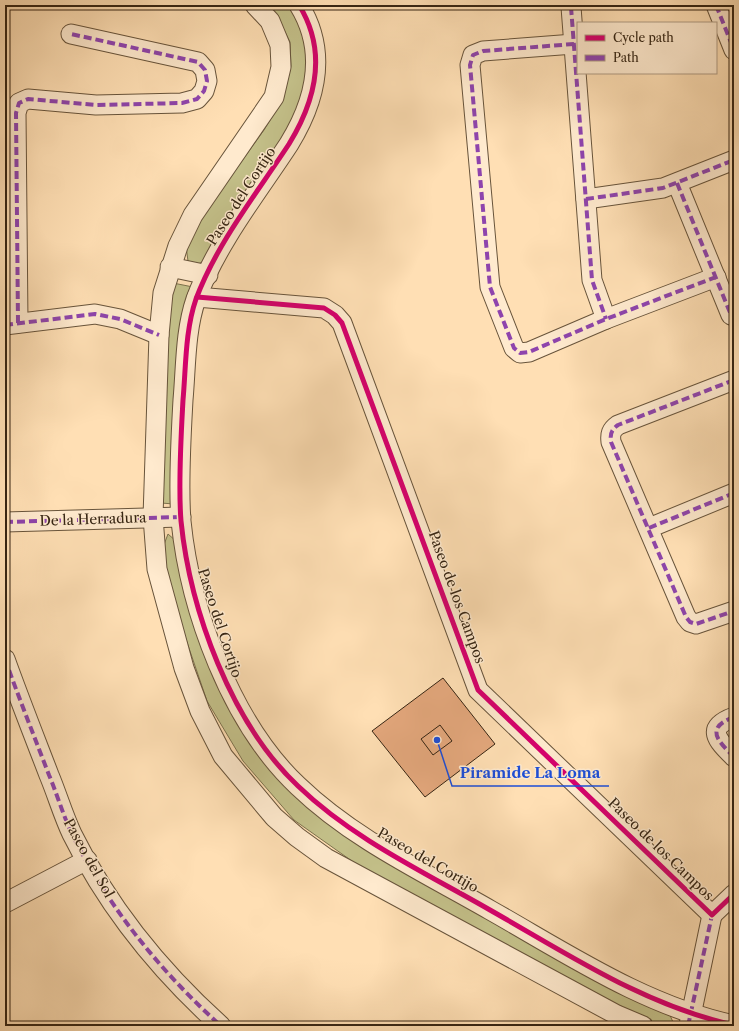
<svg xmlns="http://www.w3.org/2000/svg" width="739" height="1031" viewBox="0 0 739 1031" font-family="'Libre Caslon Text',serif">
<rect width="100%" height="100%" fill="#ffdfb4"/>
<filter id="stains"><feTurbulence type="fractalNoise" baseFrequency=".005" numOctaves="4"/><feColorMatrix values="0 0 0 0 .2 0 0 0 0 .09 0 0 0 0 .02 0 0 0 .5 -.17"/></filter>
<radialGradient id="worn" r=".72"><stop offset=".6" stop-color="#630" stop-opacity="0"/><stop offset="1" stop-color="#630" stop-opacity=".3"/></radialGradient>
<g fill="#c4c18a" stroke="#7d734e">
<path d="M 267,5 L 289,5 L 303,29 L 310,62 L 304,101 L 287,135 L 209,259 L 198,264 L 188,261 L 186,246 L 203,215 L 264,130 L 283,99 L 291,66 L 290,42 L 278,18 Z"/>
<path d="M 173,283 L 193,287 L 174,504 L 161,503 L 166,337 Z"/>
<path d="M 168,534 L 176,541 L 207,649 L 296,794 L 668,1011 L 673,1022 L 670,1026 L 662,1026 L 640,1020 L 366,871 L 294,820 L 243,761 L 207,701 L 176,610 L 162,550 Z"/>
</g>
<g fill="#e3a77c" stroke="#362513">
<path d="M 443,678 L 495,744 L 425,797 L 372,731 Z"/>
<path d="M 440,725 L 452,741 L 433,755 L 421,739 Z"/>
</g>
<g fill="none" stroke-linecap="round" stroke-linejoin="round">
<g stroke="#68543b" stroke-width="21">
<g id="minor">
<path d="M 255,5 L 270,21 L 280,45 L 281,67 L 274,97 L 193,215 L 178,246 L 163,293 L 159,335 L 153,517 L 157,569 L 184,668 L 200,711 L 223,756 L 274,817 L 297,837 L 326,858 L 617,1015 L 643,1026"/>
<path d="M 299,5 C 328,52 316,100 289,144 C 257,193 217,243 196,299 C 185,331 186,367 183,400 C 181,437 178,484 181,521 C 190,610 231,723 298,786 C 353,839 424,872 490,910 C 568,954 645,1006 734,1025"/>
<path d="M 716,5 L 734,50"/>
<path d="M 571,7 L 592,280 L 606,319"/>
<path d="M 574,44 L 483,51 L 473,55 L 470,65 L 490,287 L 514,348 L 520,353 L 529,352 L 606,319 L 716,277"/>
<path d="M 677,183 L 731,315"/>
<path d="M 586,199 L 663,188 L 734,160"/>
<path d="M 170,267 L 208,275"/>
<path d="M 197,297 L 324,308 L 335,315 L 342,323 L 478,690 L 712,915 L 734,894"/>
<path d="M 18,323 L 16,113 L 19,103 L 28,99 L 96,105 L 182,103 L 197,99 L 204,91 L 207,81 L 205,70 L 198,62 L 71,34"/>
<path d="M 5,325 L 95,314 L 120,319 L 159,335"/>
<path d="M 734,380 L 618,425 C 611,430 610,434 611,442 L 686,617 L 690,622 L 696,624 L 734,611"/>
<path d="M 5,522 L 181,517"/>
<path d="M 649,528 L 734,493"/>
<path d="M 5,659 C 19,698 34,736 49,775 C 57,794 63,815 72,834 C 108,907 161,972 221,1026"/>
<path d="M 734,717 C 704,728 718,741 734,757"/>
<path d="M 5,903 L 87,860"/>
<path d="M 689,1025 L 712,915"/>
</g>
</g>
<use href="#minor" stroke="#ffeace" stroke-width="19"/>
<g stroke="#8e44ad" stroke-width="4" stroke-dasharray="8 4" stroke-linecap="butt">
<path d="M 716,5 L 734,50"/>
<path d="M 571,7 L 592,280 L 606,319"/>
<path d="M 574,44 L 483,51 L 473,55 L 470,65 L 490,287 L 514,348 L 520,353 L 529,352 L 606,319 L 716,277"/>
<path d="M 677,183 L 731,315"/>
<path d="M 586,199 L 663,188 L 734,160"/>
<path d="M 18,323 L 16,113 L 19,103 L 28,99 L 96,105 L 182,103 L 197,99 L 204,91 L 207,81 L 205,70 L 198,62 L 71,34"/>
<path d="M 5,325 L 95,314 L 120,319 L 159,335"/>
<path d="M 734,380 L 618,425 C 611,430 610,434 611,442 L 686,617 L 690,622 L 696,624 L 734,611"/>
<path d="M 5,522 L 181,517"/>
<path d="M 649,528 L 734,493"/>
<path d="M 5,659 C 19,698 34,736 49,775 C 57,794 63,815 72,834 C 108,907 161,972 221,1026"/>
<path d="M 734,717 C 704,728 718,741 734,757"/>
<path d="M 688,1026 L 712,915"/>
</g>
<g stroke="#ffeace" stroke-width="8">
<g id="cycleway">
<path d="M 299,5 C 328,52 316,100 289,144 C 257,193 217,243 196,299 C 185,331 186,367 183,400 C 181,437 178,484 181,521 C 190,610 231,723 298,786 C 353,839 424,872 490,910 C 568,954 645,1006 734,1025"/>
<path d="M 197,297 L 324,308 L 335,315 L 342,323 L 478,690 L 712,915 L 734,894"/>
</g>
</g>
<use href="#cycleway" stroke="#d6006c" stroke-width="5"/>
</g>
<g text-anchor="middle" stroke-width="3" stroke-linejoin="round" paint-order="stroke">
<g font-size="14" fill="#362513" stroke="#ffeace">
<text transform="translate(241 196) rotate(-57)" y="5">Paseo del Cortijo</text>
<text transform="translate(93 519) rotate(-2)" y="5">De la Herradura</text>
<text transform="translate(457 597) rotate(70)" y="5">Paseo de los Campos</text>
<text transform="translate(220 623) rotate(72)" y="5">Paseo del Cortijo</text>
<text transform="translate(661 849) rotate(44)" y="5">Paseo de los Campos</text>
<text transform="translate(89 858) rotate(61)" y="5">Paseo del Sol</text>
<text transform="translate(428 860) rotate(30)" y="5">Paseo del Cortijo</text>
</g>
</g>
<path fill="none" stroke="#1d4ed8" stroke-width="1.5" d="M437 740L452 786H609"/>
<circle fill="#1d4ed8" stroke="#ffeace" stroke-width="1.5" cx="437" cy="740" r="4"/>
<g font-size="15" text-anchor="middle" font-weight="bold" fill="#1d4ed8" stroke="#ffeace" stroke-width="3" stroke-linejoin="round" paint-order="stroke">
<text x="530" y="778">Piramide La Loma</text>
</g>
<rect width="739" height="1031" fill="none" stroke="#ffdfb4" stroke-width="20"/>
<rect x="6" y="6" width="727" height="1019" fill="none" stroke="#362513" stroke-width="2"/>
<rect x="10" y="10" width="719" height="1011" fill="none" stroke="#362513"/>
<rect x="577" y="22" width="140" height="52" fill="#ffeace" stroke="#af9b83"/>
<rect x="585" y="35" width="20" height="6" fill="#d6006c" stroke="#af9b83"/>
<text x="613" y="42" font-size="12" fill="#362513">Cycle path</text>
<rect x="585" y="55" width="20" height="6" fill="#8e44ad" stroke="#af9b83"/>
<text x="613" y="62" font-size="12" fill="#362513">Path</text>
<rect width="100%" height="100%" filter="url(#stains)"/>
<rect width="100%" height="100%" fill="url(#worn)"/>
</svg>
